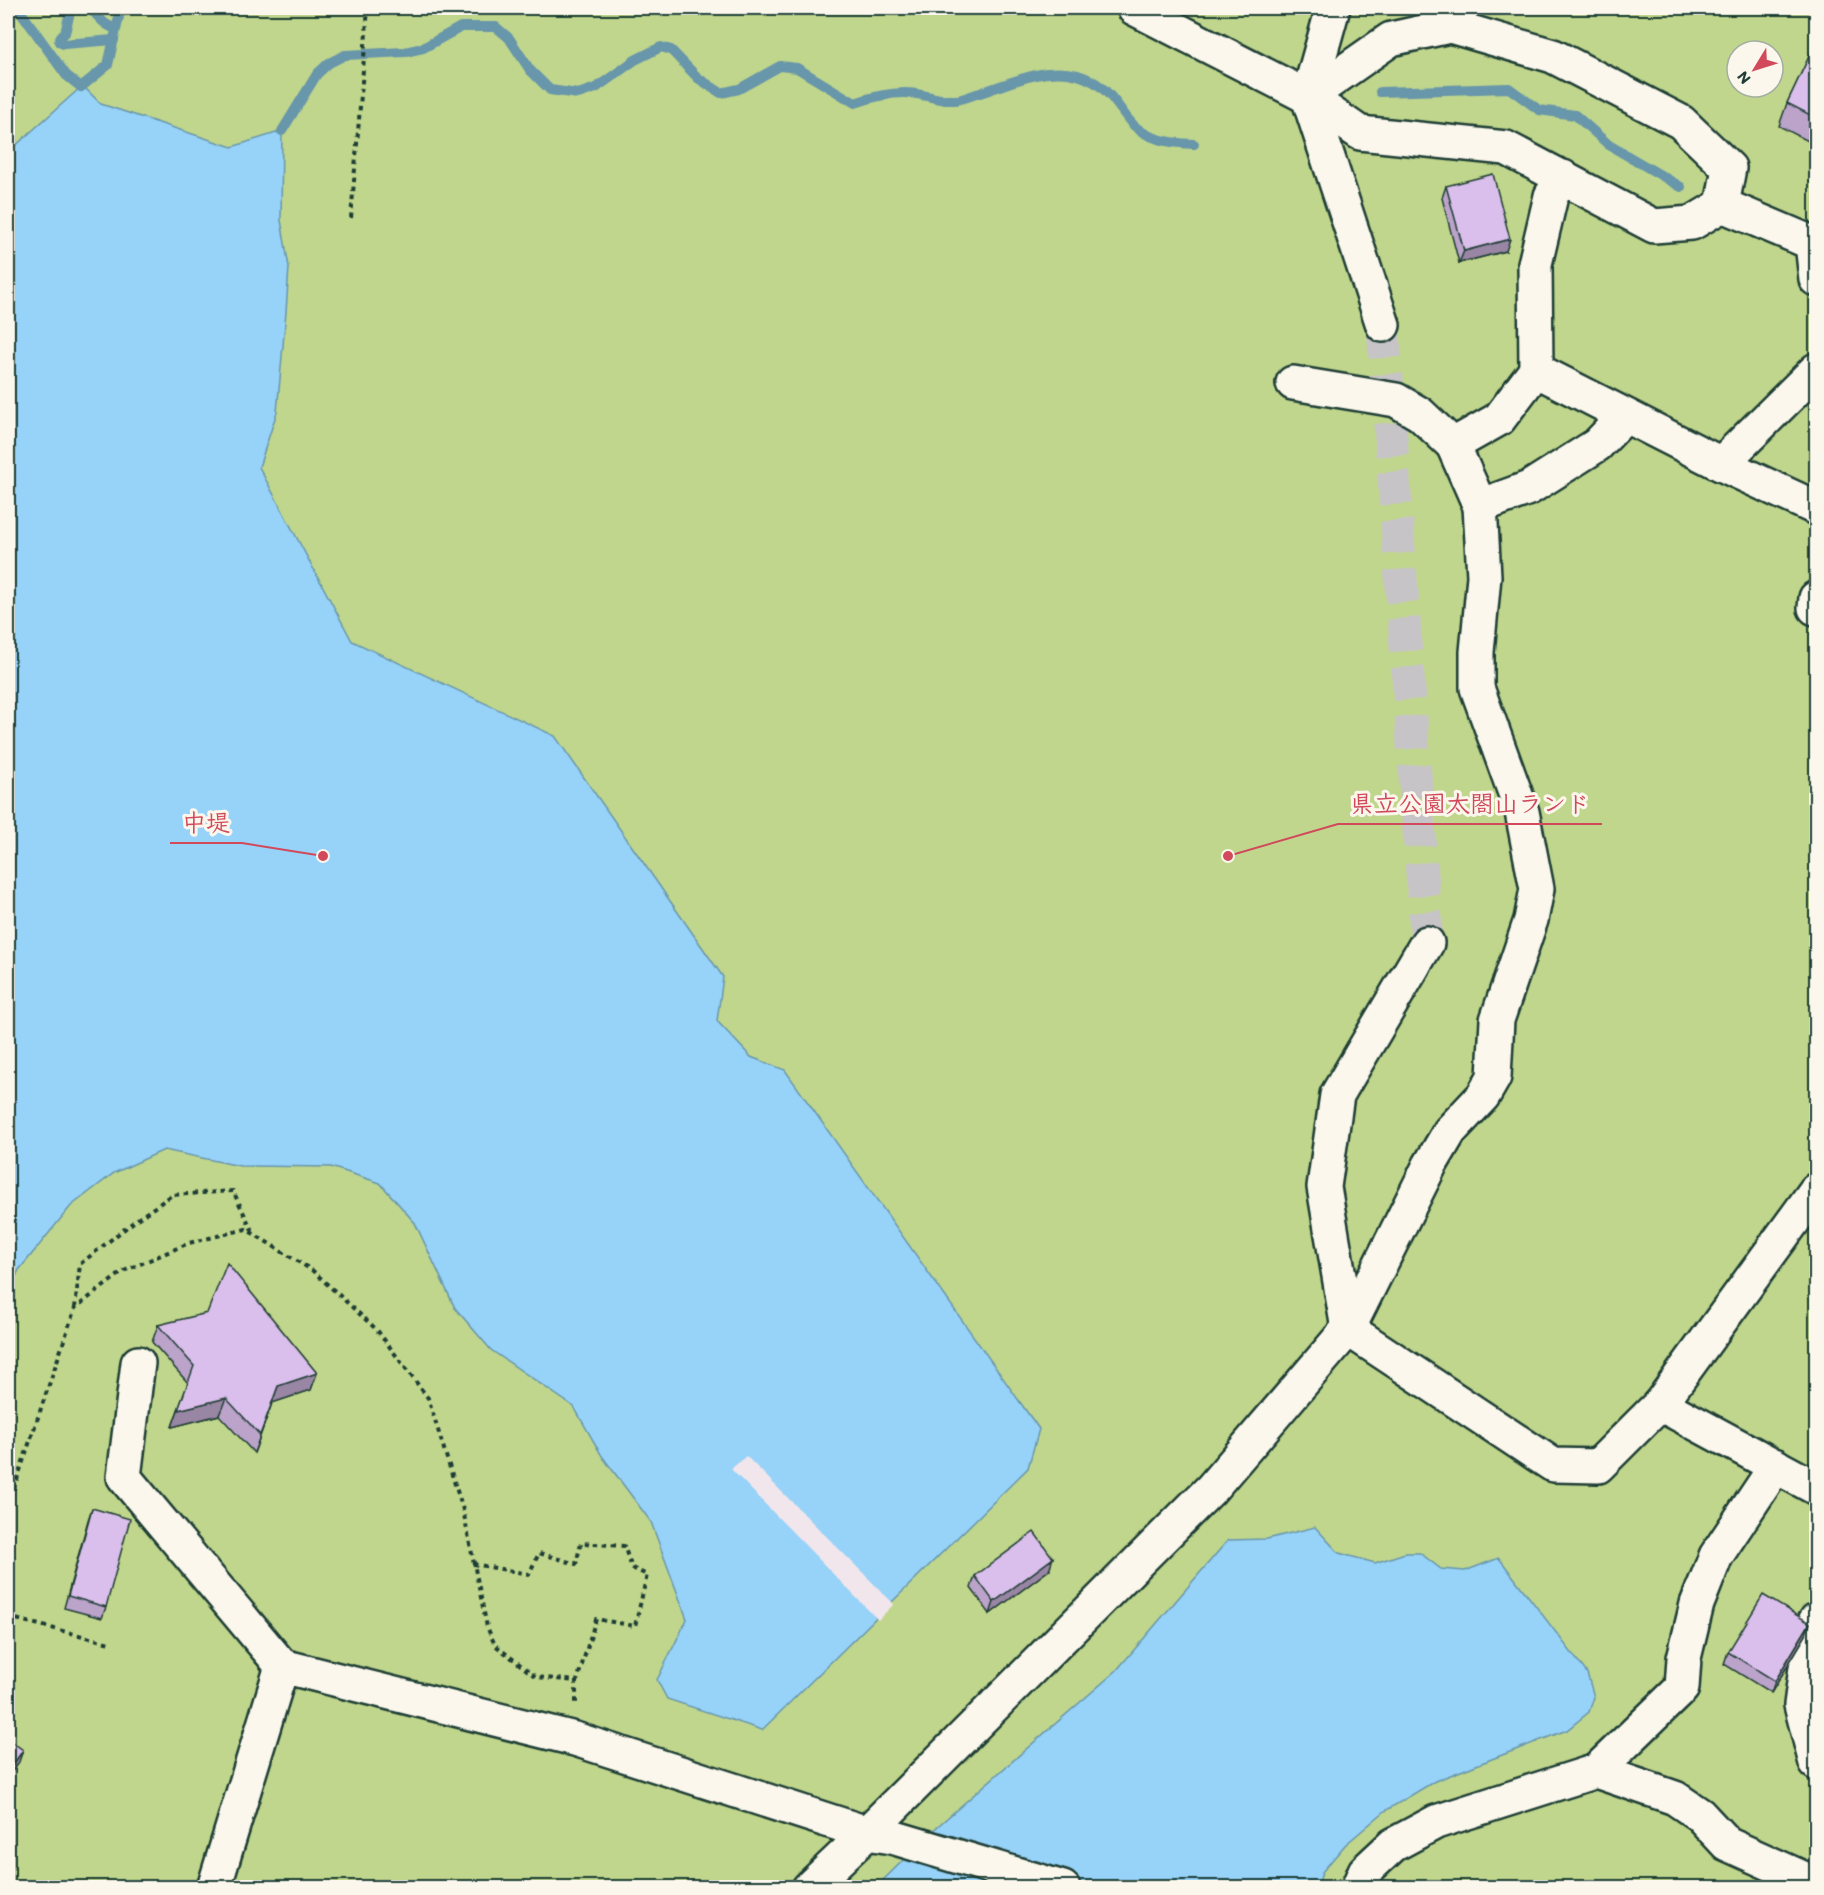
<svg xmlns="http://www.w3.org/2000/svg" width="1824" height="1895" viewBox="0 0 1824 1895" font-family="Itim,'Klee One',sans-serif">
<rect width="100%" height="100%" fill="#f1e6ec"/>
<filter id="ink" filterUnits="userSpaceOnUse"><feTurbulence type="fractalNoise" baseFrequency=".0167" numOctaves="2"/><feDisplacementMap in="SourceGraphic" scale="12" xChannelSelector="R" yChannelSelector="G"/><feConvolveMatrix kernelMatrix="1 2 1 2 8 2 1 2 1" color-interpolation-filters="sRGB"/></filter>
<g filter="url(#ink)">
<path fill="#c0d68c" stroke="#708a60" stroke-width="1.5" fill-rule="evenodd" d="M 8,8 L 1816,8 L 1816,1887 L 8,1888 ZM 1737,51 L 1773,51 L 1773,87 L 1737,87 Z"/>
<g fill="#97d2f8" stroke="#6796aa" stroke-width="1.5">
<path d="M 81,87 L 85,88 L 101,104 L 232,147 L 282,131 L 281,220 L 289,267 L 286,312 L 277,412 L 259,467 L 352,641 L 555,736 L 723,977 L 717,1021 L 751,1057 L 785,1070 L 1039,1429 L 1028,1468 L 762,1730 L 667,1699 L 657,1680 L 687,1619 L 651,1522 L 602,1456 L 574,1407 L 491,1350 L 455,1308 L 415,1223 L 380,1183 L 331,1167 L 240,1166 L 164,1150 L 114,1173 L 71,1206 L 19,1270 L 8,1292 L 8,158 L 14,147 Z"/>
<path d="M 1315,1527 L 1339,1553 L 1375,1563 L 1405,1553 L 1420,1553 L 1441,1569 L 1465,1571 L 1499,1558 L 1587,1673 L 1594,1697 L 1589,1712 L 1567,1730 L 1435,1781 L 1385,1811 L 1345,1845 L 1322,1872 L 1318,1887 L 875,1888 L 939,1825 L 1116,1671 L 1228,1540 L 1267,1539 Z"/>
</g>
<path fill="#f1e6ec" d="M 746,1456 L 894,1604 L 878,1620 L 731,1469 Z"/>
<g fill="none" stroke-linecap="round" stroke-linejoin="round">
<g stroke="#6796aa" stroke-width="10">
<path d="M 18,8 L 66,75 L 81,87 L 108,65 L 121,8"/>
<path d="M 71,8 L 65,33 L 61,36 L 59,42 L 64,44 L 114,40"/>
<path d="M 90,8 C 98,16 105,27 116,28"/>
<path d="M 1380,92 L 1509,88 L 1539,110 L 1575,115 L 1609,145 L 1681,187"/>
<path d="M 282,131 L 317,74 L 329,63 L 345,55 L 405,52 L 423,48 L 461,27 L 496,27 L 509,38 L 530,70 L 550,90 L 578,94 L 596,88 L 635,60 L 661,47 L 671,50 L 698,78 L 721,93 L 739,89 L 780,66 L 797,68 L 855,103 C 875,96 901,90 922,95 C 933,97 942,101 954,100 C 962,100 972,95 980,93 C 1016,81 1058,60 1094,82 C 1109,91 1118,106 1128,119 C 1144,140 1170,143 1194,144"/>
</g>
<path stroke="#c7c4c7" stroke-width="33" stroke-dasharray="33 16" stroke-linecap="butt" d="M 1383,325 L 1427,943"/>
<g stroke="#1f3d34" stroke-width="38">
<g id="minor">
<path d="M 1134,8 L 1308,97 L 1360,133 L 1506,148 L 1654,226 L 1692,223 L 1722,205 L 1812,243 L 1816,279"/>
<path d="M 1333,8 L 1308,97 L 1383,325"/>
<path d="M 1308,97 L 1391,39 L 1450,26 L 1553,56 L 1681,122 L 1729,168 L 1722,205"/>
<path d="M 1563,177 L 1551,196 L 1535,264 L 1536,370 L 1721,464 L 1816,370"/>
<path d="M 1293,383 L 1396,400 L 1420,414 L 1453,445"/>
<path d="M 1721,464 L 1816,508"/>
<path d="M 1480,506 L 1453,445 L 1499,419 L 1536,370"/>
<path d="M 1815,608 L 1816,598"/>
<path d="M 1427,943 L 1337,1095 L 1324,1187 L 1348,1329 L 1553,1465 L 1598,1466 L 1660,1404 L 1816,1488"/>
<path d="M 138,1363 L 124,1477 L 282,1666"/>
<path d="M 1660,1404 L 1816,1190"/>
<path d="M 1816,1620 L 1811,1630 L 1801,1705 L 1816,1763"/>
<path d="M 1596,1771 L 1682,1688 L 1684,1658 L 1697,1604 L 1716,1556 L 1776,1466"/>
<path d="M 214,1888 L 282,1666 L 575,1739 L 867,1833 L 892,1837 L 1063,1888"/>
<path d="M 809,1888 L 867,1833 L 1211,1489 L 1348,1329 L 1430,1165 L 1450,1131 L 1483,1096 L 1494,1077 L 1497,1020 L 1531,920 L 1537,889 L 1522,812 L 1477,688 L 1477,652 L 1484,576 L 1480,506 L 1529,488 L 1597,445 L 1625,416"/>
<path d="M 1358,1888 L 1365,1871 L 1393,1845 L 1436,1822 L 1596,1771 L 1675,1798 L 1700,1815 L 1727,1844 L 1816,1884"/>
</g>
</g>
<g stroke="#1f3d34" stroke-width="4" stroke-dasharray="4.5 4.5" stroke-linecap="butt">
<path d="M 351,218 L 368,8"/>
<path d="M 75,1308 L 80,1264 L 136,1220 L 172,1195 L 233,1191 L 253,1232"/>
<path d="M 8,1506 L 75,1308 L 124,1271 L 189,1243 L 246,1229 L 313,1271 L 377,1330 L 428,1398 L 463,1510 L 487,1627 L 495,1645 L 536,1677 L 576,1681 L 576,1703"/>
<path d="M 473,1564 L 529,1574 L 539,1553 L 576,1564 L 581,1543 L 624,1546 L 632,1568 L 647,1575 L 635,1626 L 596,1619 L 577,1681"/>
<path d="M 8,1617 L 110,1643"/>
<path d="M 8,1728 L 12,1735"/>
</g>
<use href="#minor" stroke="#fbf7ec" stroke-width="33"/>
</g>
<g fill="#bba3ca" stroke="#1f3d34" stroke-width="1.5">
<path d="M 1816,42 L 1816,145 L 1779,126 L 1787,103 Z"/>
<path d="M 1446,186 L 1506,251 L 1459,263 L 1442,198 Z"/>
<path d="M 158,1325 L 317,1373 L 311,1390 L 272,1403 L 254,1453 L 219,1415 L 172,1427 L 188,1383 L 152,1342 Z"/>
<path d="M 92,1508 L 106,1607 L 102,1618 L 64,1608 L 88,1520 Z"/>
<path d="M 1049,1570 L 990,1614 L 971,1588 L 975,1576 Z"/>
<path d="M 1806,1635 L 1771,1693 L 1724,1664 L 1728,1652 Z"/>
</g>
<g fill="#9985a4" stroke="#1f3d34" stroke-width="1.5">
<path d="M 1510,239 L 1506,251 L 1459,263 L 1464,251 Z"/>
<path d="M 317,1373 L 311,1390 L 272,1403 L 254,1453 L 278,1386 Z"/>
<path d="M 226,1398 L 219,1415 L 172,1427 L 178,1410 Z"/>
<path d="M 1053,1558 L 1049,1570 L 990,1614 L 994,1602 Z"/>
<path d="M 1810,1623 L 1806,1635 L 1771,1693 L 1775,1681 Z"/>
<path d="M 23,1750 L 19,1762 L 8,1777 L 8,1772 Z"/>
</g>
<g fill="#dabeeb" stroke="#1f3d34" stroke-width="1.5">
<path d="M 1816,42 L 1816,118 L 1787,103 Z"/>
<path d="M 1493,174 L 1510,239 L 1464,251 L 1446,186 Z"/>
<path d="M 227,1263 L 317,1373 L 278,1386 L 260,1435 L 226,1398 L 178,1410 L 194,1366 L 158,1325 L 207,1313 Z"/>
<path d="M 92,1508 L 130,1519 L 106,1607 L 68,1596 Z"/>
<path d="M 1034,1532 L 1053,1558 L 994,1602 L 975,1576 Z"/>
<path d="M 1763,1595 L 1810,1623 L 1775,1681 L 1728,1652 Z"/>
<path d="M 8,1739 L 23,1750 L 8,1772 Z"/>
</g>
</g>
<path fill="none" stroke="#d1495b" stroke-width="2" d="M1228 856L1338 824H1602M323 856L242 843H170"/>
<g fill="#d1495b" stroke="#fbf7ec" stroke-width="2">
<circle cx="1228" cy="856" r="6"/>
<circle cx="323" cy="856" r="6"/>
</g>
<g font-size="24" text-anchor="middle" font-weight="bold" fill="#d1495b" stroke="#fbf7ec" stroke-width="6" stroke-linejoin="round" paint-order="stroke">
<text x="1470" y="812">県立公園太閤山ランド</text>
<text x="206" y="831">中堤</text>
</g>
<rect width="1824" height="1895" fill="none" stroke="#fbf7ec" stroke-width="30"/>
<rect x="15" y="15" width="1794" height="1865" fill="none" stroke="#1f3d34" stroke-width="2" filter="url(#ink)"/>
<g transform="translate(1755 69) rotate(232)"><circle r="28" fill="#fbf7ec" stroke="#a3ada2" stroke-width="1.5"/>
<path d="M0-4.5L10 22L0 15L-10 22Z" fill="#d1495b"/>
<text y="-9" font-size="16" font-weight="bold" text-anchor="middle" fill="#1f3d34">N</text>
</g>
</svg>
